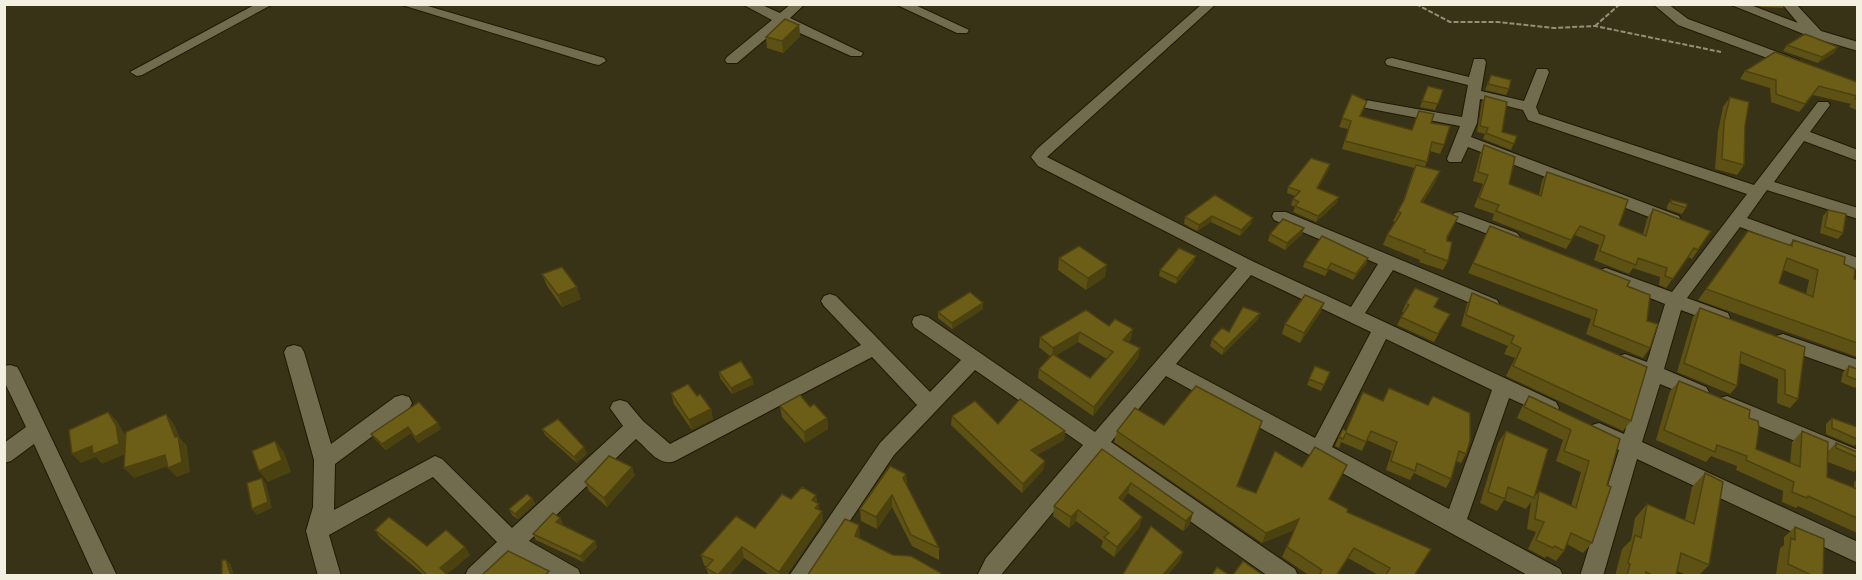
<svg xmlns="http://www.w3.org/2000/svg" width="1862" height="580" viewBox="0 0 1862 580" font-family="'Public Sans',sans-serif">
<rect width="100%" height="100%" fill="#383217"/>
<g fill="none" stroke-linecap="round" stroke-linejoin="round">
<g stroke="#1f1a01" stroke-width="2">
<g id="minor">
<path d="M 256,4 L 273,4 L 142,75 L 137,76 L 130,72 Z"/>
<path d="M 399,4 L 421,4 L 604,58 L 606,61 L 599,65 L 594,64 Z"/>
<path d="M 742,4 L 760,4 L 780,13 L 791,4 L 805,4 L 790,18 L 863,53 L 861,56 L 851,56 L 782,25 L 737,63 L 727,63 L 725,60 L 727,57 L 772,20 Z"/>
<path d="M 895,4 L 913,4 L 969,30 L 967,33 L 957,33 Z"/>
<path d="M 1202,4 L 1216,4 L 1047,157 L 1254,262 L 1351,307 L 1378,264 L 1274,220 L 1272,216 L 1274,212 L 1286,212 L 1497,300 L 1500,305 L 1497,310 L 1491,312 L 1393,270 L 1365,313 L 1556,402 L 1559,408 L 1556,414 L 1549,416 L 1509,398 L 1467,519 L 1560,569 L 1563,576 L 1529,576 L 1166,376 L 1111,442 L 1295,569 L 1298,576 L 1268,576 L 1099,457 L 1000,576 L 977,576 L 986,558 L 1083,445 L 975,370 L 894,455 L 813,576 L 789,576 L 880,443 L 917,405 L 872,357 L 675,461 C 659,467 648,449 636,439 L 529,541 L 578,569 L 581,576 L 548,576 L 514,556 L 493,576 L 465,576 L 468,569 L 497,542 L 433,477 L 329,535 L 341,576 L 318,576 L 306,531 L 313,507 L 314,460 L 284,352 L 287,347 L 294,345 L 301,347 L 304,352 L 331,444 L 395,397 L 402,395 L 409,397 L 412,403 L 409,409 L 335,464 L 334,510 L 435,456 L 442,459 L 512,528 L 623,426 L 610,408 L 613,402 L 620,400 L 627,402 L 643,421 L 670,444 L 861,345 L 824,306 L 821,301 L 824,296 L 830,294 L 836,296 L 930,392 L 961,360 L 914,327 L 912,322 L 914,317 L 921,315 L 928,317 L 1095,432 L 1237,268 L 1038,166 L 1031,157 L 1037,149 ZM 1251,275 L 1371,332 L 1315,438 L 1176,364 ZM 1386,339 L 1492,390 L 1449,509 L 1332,447 Z"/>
<path d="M 1653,4 L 1668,4 L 1688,19 L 1799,60 L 1801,63 L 1799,66 L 1789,66 L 1678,25 Z"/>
<path d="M 1729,4 L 1748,4 L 1798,23 L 1782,4 L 1796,4 L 1821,31 L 1858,42 L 1858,51 L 1811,37 Z"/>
<path d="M 1392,58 L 1469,77 L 1474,59 L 1484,59 L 1486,62 L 1481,91 L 1524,101 L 1537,69 L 1547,69 L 1549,72 L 1536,107 L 1539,114 L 1754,185 L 1818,102 L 1828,102 L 1830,105 L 1810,132 L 1858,150 L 1858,161 L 1804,141 L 1774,182 L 1858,208 L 1858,219 L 1767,190 L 1747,218 L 1858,258 L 1858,271 L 1740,227 L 1687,298 L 1728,313 L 1730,318 L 1728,323 L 1721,325 L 1681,310 L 1664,369 L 1706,387 L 1709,392 L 1706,397 L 1699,400 L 1660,384 L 1642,442 L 1858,542 L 1858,563 L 1637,459 L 1603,576 L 1580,576 L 1619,450 L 1592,437 L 1589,431 L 1592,425 L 1599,423 L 1624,434 L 1642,376 L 1618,366 L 1615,361 L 1618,356 L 1625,354 L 1647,362 L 1665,304 L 1600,278 L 1597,274 L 1600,270 L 1606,268 L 1672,292 L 1747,194 L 1528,120 L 1523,110 L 1480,99 L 1477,123 L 1471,137 L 1679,216 L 1681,220 L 1679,224 L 1667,224 L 1468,147 L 1461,162 L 1449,162 L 1447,159 L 1460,126 L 1366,108 L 1359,104 L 1366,100 L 1462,117 L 1468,85 L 1387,65 L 1385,62 L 1387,59 Z"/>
<path d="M 1460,212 L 1517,233 L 1520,237 L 1517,241 L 1511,243 L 1454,221 L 1452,217 L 1454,213 Z"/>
<path d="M 1783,334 L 1858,360 L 1858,375 L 1776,346 L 1774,341 L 1776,336 Z"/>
<path d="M 10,365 L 17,367 L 20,372 L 117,576 L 94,576 L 34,444 L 11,461 L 4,463 L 4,443 L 26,427 L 4,381 L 4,366 Z"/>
<path d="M 1727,396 L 1858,450 L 1858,467 L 1720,410 L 1717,404 L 1720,398 Z"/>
</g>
</g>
<g stroke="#948f7a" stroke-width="2" stroke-dasharray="5 2" stroke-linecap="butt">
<path d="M 1416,4 L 1450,22 L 1497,22 L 1554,28 L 1595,26 L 1721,52"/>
<path d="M 1595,26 L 1620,4"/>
</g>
<use href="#minor" fill="#726c4f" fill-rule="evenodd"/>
</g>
<g fill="#5e5114" fill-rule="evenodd">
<path d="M 1753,4 L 1785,4 L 1783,8 L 1762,7 Z"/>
<path d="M 799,25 L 800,36 L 783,53 L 767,48 L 766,37 Z"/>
<path d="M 1787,45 L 1838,47 L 1834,53 L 1818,63 L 1783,51 Z"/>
<path d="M 1745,71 L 1857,82 L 1857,110 L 1849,107 L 1851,104 L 1813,95 L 1799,112 L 1771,102 L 1770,88 L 1740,79 Z"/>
<path d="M 1491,75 L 1509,89 L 1506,95 L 1485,90 Z"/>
<path d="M 1428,86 L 1443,90 L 1435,110 L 1420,107 Z"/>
<path d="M 1352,94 L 1364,109 L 1360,116 L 1412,130 L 1431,123 L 1444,145 L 1440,154 L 1430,151 L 1425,167 L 1436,181 L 1423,202 L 1453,227 L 1447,239 L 1448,261 L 1443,270 L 1419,262 L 1420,260 L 1383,245 L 1387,235 L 1395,222 L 1393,221 L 1402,204 L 1414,168 L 1342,149 L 1348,129 L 1339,127 Z"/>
<path d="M 1485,96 L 1502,132 L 1517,136 L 1511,150 L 1483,139 L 1485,134 L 1477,132 L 1482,102 Z"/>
<path d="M 1730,97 L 1745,126 L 1744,165 L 1737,175 L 1715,169 L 1718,132 L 1723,107 Z"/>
<path d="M 1484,145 L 1509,184 L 1539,195 L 1542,181 L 1547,172 L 1619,225 L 1643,234 L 1647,219 L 1653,209 L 1711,231 L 1692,259 L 1688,257 L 1666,288 L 1659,285 L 1660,277 L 1633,268 L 1629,274 L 1594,260 L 1599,245 L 1575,235 L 1566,249 L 1492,220 L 1494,214 L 1474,207 L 1483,184 L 1473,181 L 1480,154 Z"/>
<path d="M 1330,164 L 1328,170 L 1318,188 L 1337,203 L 1316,222 L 1293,212 L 1295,207 L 1291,205 L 1293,199 L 1295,196 L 1287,193 L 1288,187 Z"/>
<path d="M 1215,195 L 1251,224 L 1240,236 L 1211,222 L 1197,231 L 1184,224 L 1185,217 Z"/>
<path d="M 1671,200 L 1686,208 L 1682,214 L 1667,209 L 1667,206 Z"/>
<path d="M 1828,210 L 1843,233 L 1838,239 L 1820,233 L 1823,216 Z"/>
<path d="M 1490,226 L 1627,286 L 1650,348 L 1643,358 L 1586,334 L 1591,319 L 1468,273 Z"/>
<path d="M 1304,228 L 1302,234 L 1285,250 L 1268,241 L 1270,234 Z"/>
<path d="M 1748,231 L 1789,245 L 1793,240 L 1844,264 L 1854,279 L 1857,280 L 1857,357 L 1698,300 ZM 1783,270 L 1809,280 L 1806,294 L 1779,283 Z"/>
<path d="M 1059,258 L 1105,277 L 1086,290 L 1058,270 Z"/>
<path d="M 1368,258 L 1366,264 L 1353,280 L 1329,269 L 1325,276 L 1303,267 L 1305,261 Z"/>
<path d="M 1194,262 L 1176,284 L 1159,276 L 1160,270 Z"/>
<path d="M 542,274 L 581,299 L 562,307 L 547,286 Z"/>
<path d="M 1472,293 L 1631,421 L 1623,431 L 1506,376 L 1515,358 L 1504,354 L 1508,346 L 1461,326 L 1467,304 Z"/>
<path d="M 1324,303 L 1320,313 L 1300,343 L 1282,334 L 1285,324 Z"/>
<path d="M 1406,303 L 1434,307 L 1450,314 L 1434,342 L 1397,325 L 1404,312 L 1402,312 Z"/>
<path d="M 1700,308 L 1805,347 L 1798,399 L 1790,408 L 1777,403 L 1778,379 L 1740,363 L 1737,386 L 1730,394 L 1677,372 L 1693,317 Z"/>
<path d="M 983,309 L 952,329 L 938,318 L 938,312 Z"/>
<path d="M 1260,313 L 1258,319 L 1222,355 L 1210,346 L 1212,339 L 1229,332 Z"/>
<path d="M 1109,326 L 1131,339 L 1128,342 L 1140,348 L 1138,358 L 1093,416 L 1038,378 L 1039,369 L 1051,357 L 1039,347 L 1040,337 ZM 1078,342 L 1107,359 L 1090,378 L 1055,356 Z"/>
<path d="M 1315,366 L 1330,372 L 1321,391 L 1307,385 Z"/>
<path d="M 1849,366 L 1857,369 L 1857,385 L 1855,388 L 1841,382 L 1843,372 Z"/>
<path d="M 719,372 L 754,384 L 732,394 L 720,378 Z"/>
<path d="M 1679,381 L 1749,418 L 1756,449 L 1790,463 L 1792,442 L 1802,431 L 1828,451 L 1836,443 L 1857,452 L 1857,469 L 1854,472 L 1828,462 L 1827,477 L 1854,487 L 1854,482 L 1857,479 L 1857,533 L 1798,506 L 1796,508 L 1782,502 L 1783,491 L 1736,470 L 1737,466 L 1711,456 L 1706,462 L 1656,440 L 1670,391 Z"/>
<path d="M 671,393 L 697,396 L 711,409 L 713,419 L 692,430 L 674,404 Z"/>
<path d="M 1433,396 L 1466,454 L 1461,463 L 1456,461 L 1451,479 L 1446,488 L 1414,473 L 1410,480 L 1386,470 L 1392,451 L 1367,440 L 1362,451 L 1341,442 L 1339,448 L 1335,446 L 1339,437 L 1346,430 L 1383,400 L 1428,405 Z"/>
<path d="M 1529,396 L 1620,439 L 1592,543 L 1583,553 L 1567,544 L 1564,551 L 1556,561 L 1547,556 L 1545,558 L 1528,549 L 1536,532 L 1527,529 L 1531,502 L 1526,509 L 1504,500 L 1497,511 L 1480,503 L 1498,443 L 1506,431 L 1534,497 L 1539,491 L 1571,506 L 1581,472 L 1556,461 L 1563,440 L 1517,418 L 1522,407 Z"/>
<path d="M 780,406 L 810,407 L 827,418 L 828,429 L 805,443 L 782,417 Z"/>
<path d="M 952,416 L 998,424 L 1065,431 L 1064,440 L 1037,455 L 1043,470 L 1022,493 L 951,425 Z"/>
<path d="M 1832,418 L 1857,427 L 1857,443 L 1854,446 L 1826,434 L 1826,424 Z"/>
<path d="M 441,429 L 418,443 L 411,433 L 386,450 L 375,439 L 371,434 Z"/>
<path d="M 542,429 L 587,453 L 577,463 L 545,435 Z"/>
<path d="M 1117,431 L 1256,493 L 1329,499 L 1347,512 L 1414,576 L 1380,576 L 1348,558 L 1337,576 L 1310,576 L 1282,557 L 1294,530 L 1262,543 L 1114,442 Z"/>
<path d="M 1102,449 L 1190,524 L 1183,531 L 1128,493 L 1122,501 L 1142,517 L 1139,528 L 1114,557 L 1101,547 L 1103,541 L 1076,521 L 1069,528 L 1053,516 L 1054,506 Z"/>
<path d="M 1705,473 L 1709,565 L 1698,576 L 1689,576 L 1677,571 L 1676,576 L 1615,576 L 1622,549 L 1631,540 L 1635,518 L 1647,504 L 1685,520 L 1692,487 Z"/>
<path d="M 906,474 L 907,485 L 939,548 L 939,560 L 912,546 L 892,507 L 877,529 L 861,521 L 860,509 Z"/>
<path d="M 635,475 L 607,507 L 589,491 L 585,482 Z"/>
<path d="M 816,495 L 817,503 L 823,522 L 786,576 L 771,576 L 744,558 L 729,576 L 709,576 L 706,568 L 707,567 L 704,565 L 701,555 L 755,528 L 791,499 Z"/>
<path d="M 532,498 L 535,504 L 518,519 L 512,515 L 509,509 Z"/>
<path d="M 560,518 L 563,524 L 562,525 L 595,541 L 597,547 L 583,562 L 536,540 L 533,534 Z"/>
<path d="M 1795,527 L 1823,576 L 1780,576 L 1776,574 L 1780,548 L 1784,545 L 1784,537 Z"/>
<path d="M 375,530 L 427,546 L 465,547 L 470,555 L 447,574 L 448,576 L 425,576 L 380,538 Z"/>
</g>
<g fill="#4c4210">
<path d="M 799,25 L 800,36 L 783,53 L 782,41 Z"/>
<path d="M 1838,47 L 1834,53 L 1818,63 L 1822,57 Z"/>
<path d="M 1330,164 L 1328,170 L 1315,194 L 1317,188 Z"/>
<path d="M 1440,171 L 1436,181 L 1417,212 L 1421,202 Z"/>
<path d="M 1339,197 L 1337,203 L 1316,222 L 1318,216 Z"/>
<path d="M 1212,216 L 1211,222 L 1197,231 L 1199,225 Z"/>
<path d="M 1253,218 L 1251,224 L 1240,236 L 1241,230 Z"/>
<path d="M 1304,228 L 1302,234 L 1285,250 L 1287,243 Z"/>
<path d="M 1196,256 L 1194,262 L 1176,284 L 1177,278 Z"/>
<path d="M 1368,258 L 1366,264 L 1353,280 L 1356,274 Z"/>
<path d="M 1107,265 L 1105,277 L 1086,290 L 1088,278 Z"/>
<path d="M 577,287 L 581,299 L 562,307 L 558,295 Z"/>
<path d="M 983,303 L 983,309 L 952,329 L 952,323 Z"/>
<path d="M 1324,303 L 1320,313 L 1300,343 L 1304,333 Z"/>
<path d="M 1260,313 L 1258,319 L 1222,355 L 1224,349 Z"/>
<path d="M 1133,329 L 1131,339 L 1121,349 L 1123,340 Z"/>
<path d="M 1080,332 L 1078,342 L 1052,358 L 1053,348 Z"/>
<path d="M 1140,348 L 1138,358 L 1093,416 L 1094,407 Z"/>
<path d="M 752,378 L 754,384 L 732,394 L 731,388 Z"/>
<path d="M 711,409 L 713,419 L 692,430 L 689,420 Z"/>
<path d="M 108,412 L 117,421 L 125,435 L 128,453 L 102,464 L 96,457 L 81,463 L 72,454 L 92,446 Z"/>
<path d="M 166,414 L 174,424 L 180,438 L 187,446 L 190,472 L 177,477 L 168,468 L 175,437 Z"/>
<path d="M 827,418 L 828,429 L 805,443 L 804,432 Z"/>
<path d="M 438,423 L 441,429 L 418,443 L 415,437 Z"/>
<path d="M 408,427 L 411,433 L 386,450 L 382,444 Z"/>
<path d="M 1065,431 L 1064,440 L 1030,459 L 1031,450 Z"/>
<path d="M 275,441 L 284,452 L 291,472 L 268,482 L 259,471 Z"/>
<path d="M 584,447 L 587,453 L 577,463 L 574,457 Z"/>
<path d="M 165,455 L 174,464 L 134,478 L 124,468 Z"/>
<path d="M 1045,461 L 1043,470 L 1022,493 L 1023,484 Z"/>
<path d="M 632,467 L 635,475 L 607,507 L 604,498 Z"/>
<path d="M 906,474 L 907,486 L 903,478 Z"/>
<path d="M 262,478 L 266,484 L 272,508 L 257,515 L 252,509 Z"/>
<path d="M 1131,483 L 1128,493 L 1116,509 L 1119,498 Z"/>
<path d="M 816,495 L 817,505 L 812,500 Z"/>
<path d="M 892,495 L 892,507 L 877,529 L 876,517 Z"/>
<path d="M 532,498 L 535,504 L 518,519 L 515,514 Z"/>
<path d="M 819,504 L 820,514 L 822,511 L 823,522 L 786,576 L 780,576 L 779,572 Z"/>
<path d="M 1078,510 L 1076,521 L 1069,528 L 1071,517 Z"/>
<path d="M 1193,513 L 1190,524 L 1183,531 L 1186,521 Z"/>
<path d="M 1142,517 L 1139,528 L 1114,557 L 1117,547 Z"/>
<path d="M 560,518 L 563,524 L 559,527 L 556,522 Z"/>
<path d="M 1299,519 L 1294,530 L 1262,543 L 1266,533 Z"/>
<path d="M 859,525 L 860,538 L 855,536 Z"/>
<path d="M 595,541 L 597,547 L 583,562 L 580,556 Z"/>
<path d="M 465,547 L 470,555 L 447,574 L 448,576 L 443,576 L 440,568 Z"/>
<path d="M 742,547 L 744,558 L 729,576 L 719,576 Z"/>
<path d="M 1183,552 L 1180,561 L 1167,576 L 1162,576 Z"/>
<path d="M 226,560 L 231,565 L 234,576 L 231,576 Z"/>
</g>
<g fill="#6d5e17" stroke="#4c4210" stroke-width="1.5" fill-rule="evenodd">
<path d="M 785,19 L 799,25 L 782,41 L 766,37 Z"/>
<path d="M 1805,34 L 1838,47 L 1822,57 L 1787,45 Z"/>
<path d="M 1775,52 L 1857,82 L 1857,99 L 1855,99 L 1857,96 L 1819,86 L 1805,104 L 1776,94 L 1776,80 L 1745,71 Z"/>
<path d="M 1491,75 L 1511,80 L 1509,89 L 1488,84 Z"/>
<path d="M 1428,86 L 1443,90 L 1438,104 L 1422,101 Z"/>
<path d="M 1352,94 L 1367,101 L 1360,116 L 1412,130 L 1419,111 L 1434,114 L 1431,123 L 1450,126 L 1444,145 L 1432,142 L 1427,162 L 1345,141 L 1351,121 L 1342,118 Z"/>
<path d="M 1485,96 L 1507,102 L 1502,132 L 1517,136 L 1514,144 L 1486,133 L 1488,128 L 1480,126 Z"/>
<path d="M 1730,97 L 1749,102 L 1745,126 L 1744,165 L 1722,159 L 1724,122 Z"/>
<path d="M 1484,145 L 1515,157 L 1509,184 L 1541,196 L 1547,172 L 1628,200 L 1619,225 L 1646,236 L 1653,209 L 1711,231 L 1698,250 L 1694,248 L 1673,279 L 1665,276 L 1667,268 L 1638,258 L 1636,265 L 1600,251 L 1605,236 L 1580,226 L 1571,240 L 1496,211 L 1499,205 L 1479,198 L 1488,175 L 1478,172 Z"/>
<path d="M 1311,158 L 1330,164 L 1317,188 L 1339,197 L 1318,216 L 1295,206 L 1299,202 L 1293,199 L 1300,191 L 1288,187 Z"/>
<path d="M 1416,165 L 1440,171 L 1421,202 L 1458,217 L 1447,237 L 1447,241 L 1452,242 L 1448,261 L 1424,252 L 1425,250 L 1387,235 L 1401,213 L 1398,211 L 1404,200 Z"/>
<path d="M 1215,195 L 1253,218 L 1241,230 L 1212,216 L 1199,225 L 1185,217 Z"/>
<path d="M 1671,200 L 1687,204 L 1686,208 L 1671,203 Z"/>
<path d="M 1828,210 L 1846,214 L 1843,233 L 1825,227 Z"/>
<path d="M 1283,219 L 1304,228 L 1287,243 L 1270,234 Z"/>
<path d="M 1490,226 L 1630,281 L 1627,286 L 1650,295 L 1647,321 L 1658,324 L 1650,348 L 1593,325 L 1597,310 L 1473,263 Z"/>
<path d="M 1748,231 L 1792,246 L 1793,240 L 1845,257 L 1844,264 L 1855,269 L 1854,279 L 1857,280 L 1857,343 L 1706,289 ZM 1787,258 L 1818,270 L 1813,297 L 1779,283 Z"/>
<path d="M 1322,236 L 1368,258 L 1356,274 L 1331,263 L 1327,270 L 1305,261 Z"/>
<path d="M 1079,246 L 1107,265 L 1088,278 L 1059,258 Z"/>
<path d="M 1179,248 L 1196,256 L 1177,278 L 1160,270 Z"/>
<path d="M 562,267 L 577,287 L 558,295 L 542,274 Z"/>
<path d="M 1415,288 L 1439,298 L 1434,307 L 1450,314 L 1438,334 L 1401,317 L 1409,305 L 1406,303 Z"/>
<path d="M 970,292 L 983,303 L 952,323 L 938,312 Z"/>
<path d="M 1472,293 L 1647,367 L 1631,421 L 1513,366 L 1521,348 L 1511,343 L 1514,336 L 1466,315 Z"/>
<path d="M 1305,295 L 1324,303 L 1304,333 L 1285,324 Z"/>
<path d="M 1243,307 L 1260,313 L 1224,349 L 1212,339 L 1222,328 L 1229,332 Z"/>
<path d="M 1700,308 L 1805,347 L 1798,399 L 1785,394 L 1785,370 L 1741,352 L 1737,386 L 1684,363 Z"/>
<path d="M 1086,310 L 1109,326 L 1115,319 L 1133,329 L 1123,340 L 1140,348 L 1094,407 L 1039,369 L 1053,354 L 1090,378 L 1113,352 L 1080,332 L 1053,348 L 1040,337 Z"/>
<path d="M 741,361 L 752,378 L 731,388 L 719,372 Z"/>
<path d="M 1315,366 L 1330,372 L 1324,385 L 1309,379 Z"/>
<path d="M 1849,366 L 1857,369 L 1857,380 L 1847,376 Z"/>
<path d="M 1679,381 L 1750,410 L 1749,418 L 1758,421 L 1759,428 L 1756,449 L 1800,467 L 1802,431 L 1828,442 L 1827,477 L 1857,489 L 1857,518 L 1808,496 L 1807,498 L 1792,492 L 1794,482 L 1746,460 L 1747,456 L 1717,445 L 1715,452 L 1664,430 Z"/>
<path d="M 688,384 L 697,396 L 700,394 L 711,409 L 689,420 L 671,393 Z"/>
<path d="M 1196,386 L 1262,421 L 1237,486 L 1256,493 L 1275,451 L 1302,467 L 1315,447 L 1347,465 L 1329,499 L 1348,509 L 1347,512 L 1431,549 L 1414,576 L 1385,576 L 1390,568 L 1354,548 L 1336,576 L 1324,576 L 1320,573 L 1322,570 L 1287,547 L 1299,519 L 1266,533 L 1117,431 L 1135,408 L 1164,425 Z"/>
<path d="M 1389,388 L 1428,405 L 1433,396 L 1470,413 L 1470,441 L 1466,454 L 1459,451 L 1451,479 L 1417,463 L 1415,471 L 1391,461 L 1397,442 L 1371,431 L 1366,442 L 1346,433 L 1343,439 L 1339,437 L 1343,429 L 1346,431 L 1363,392 L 1383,401 Z"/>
<path d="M 800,395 L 810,407 L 814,404 L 827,418 L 804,432 L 780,406 Z"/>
<path d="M 1529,396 L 1620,439 L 1607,485 L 1611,487 L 1592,543 L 1571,533 L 1564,551 L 1555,546 L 1553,548 L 1536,540 L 1544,522 L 1535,519 L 1539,491 L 1576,508 L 1589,461 L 1564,451 L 1571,430 L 1524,407 Z"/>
<path d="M 1020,399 L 1065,431 L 1031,450 L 1045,461 L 1023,484 L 952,416 L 975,401 L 998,424 Z"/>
<path d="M 419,402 L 438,423 L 415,437 L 408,427 L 382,444 L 371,434 Z"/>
<path d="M 108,412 L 116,425 L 119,444 L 93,454 L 92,446 L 72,454 L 69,430 Z"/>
<path d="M 166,414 L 175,437 L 178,436 L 182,462 L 168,468 L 165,455 L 124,468 L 126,432 Z"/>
<path d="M 1832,418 L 1857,427 L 1857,439 L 1832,428 Z"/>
<path d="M 558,419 L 584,447 L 574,457 L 542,429 Z"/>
<path d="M 1506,431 L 1548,449 L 1534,498 L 1508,487 L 1505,499 L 1488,492 Z"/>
<path d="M 275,441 L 282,460 L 259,471 L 252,451 Z"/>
<path d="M 1836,443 L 1857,452 L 1857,457 L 1836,448 Z"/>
<path d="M 1102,449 L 1193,513 L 1186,521 L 1131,483 L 1119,498 L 1142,517 L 1117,547 L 1104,537 L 1109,533 L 1078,510 L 1071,517 L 1054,506 Z"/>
<path d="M 609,456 L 632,467 L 604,498 L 585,482 Z"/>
<path d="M 890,466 L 906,474 L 903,478 L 939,548 L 911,535 L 892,495 L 876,517 L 860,509 Z"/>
<path d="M 1705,473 L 1723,482 L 1709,565 L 1681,553 L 1676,576 L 1654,576 L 1646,572 L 1645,576 L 1627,576 L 1630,564 L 1628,563 L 1635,535 L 1641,538 L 1647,504 L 1694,524 Z"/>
<path d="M 262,478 L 268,502 L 252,509 L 247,483 Z"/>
<path d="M 802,487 L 816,495 L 812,500 L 819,504 L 815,508 L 822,511 L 779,572 L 742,547 L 718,575 L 706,568 L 713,560 L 701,555 L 736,516 L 755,528 L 782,494 L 791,499 Z"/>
<path d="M 527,494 L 532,498 L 515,514 L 509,509 Z"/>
<path d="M 553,513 L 560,518 L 556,522 L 595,541 L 580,556 L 533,534 Z"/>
<path d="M 389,517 L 427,546 L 446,530 L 465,547 L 440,568 L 446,573 L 443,576 L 428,576 L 414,562 L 375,530 Z"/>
<path d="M 845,519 L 859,525 L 855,536 L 893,555 L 911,556 L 941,573 L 940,576 L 807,576 Z"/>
<path d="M 1151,526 L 1183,552 L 1162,576 L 1122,576 Z"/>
<path d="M 1795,527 L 1824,539 L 1823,576 L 1813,576 L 1788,564 L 1791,538 L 1795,540 Z"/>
<path d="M 508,551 L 549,571 L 545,576 L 481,576 Z"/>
<path d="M 222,560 L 226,560 L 231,576 L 222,576 Z"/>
<path d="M 1243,561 L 1264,576 L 1232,576 Z"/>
<path d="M 1217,567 L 1231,576 L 1211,576 Z"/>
</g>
<rect width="1862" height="580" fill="none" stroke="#f3f0e0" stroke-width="12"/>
</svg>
